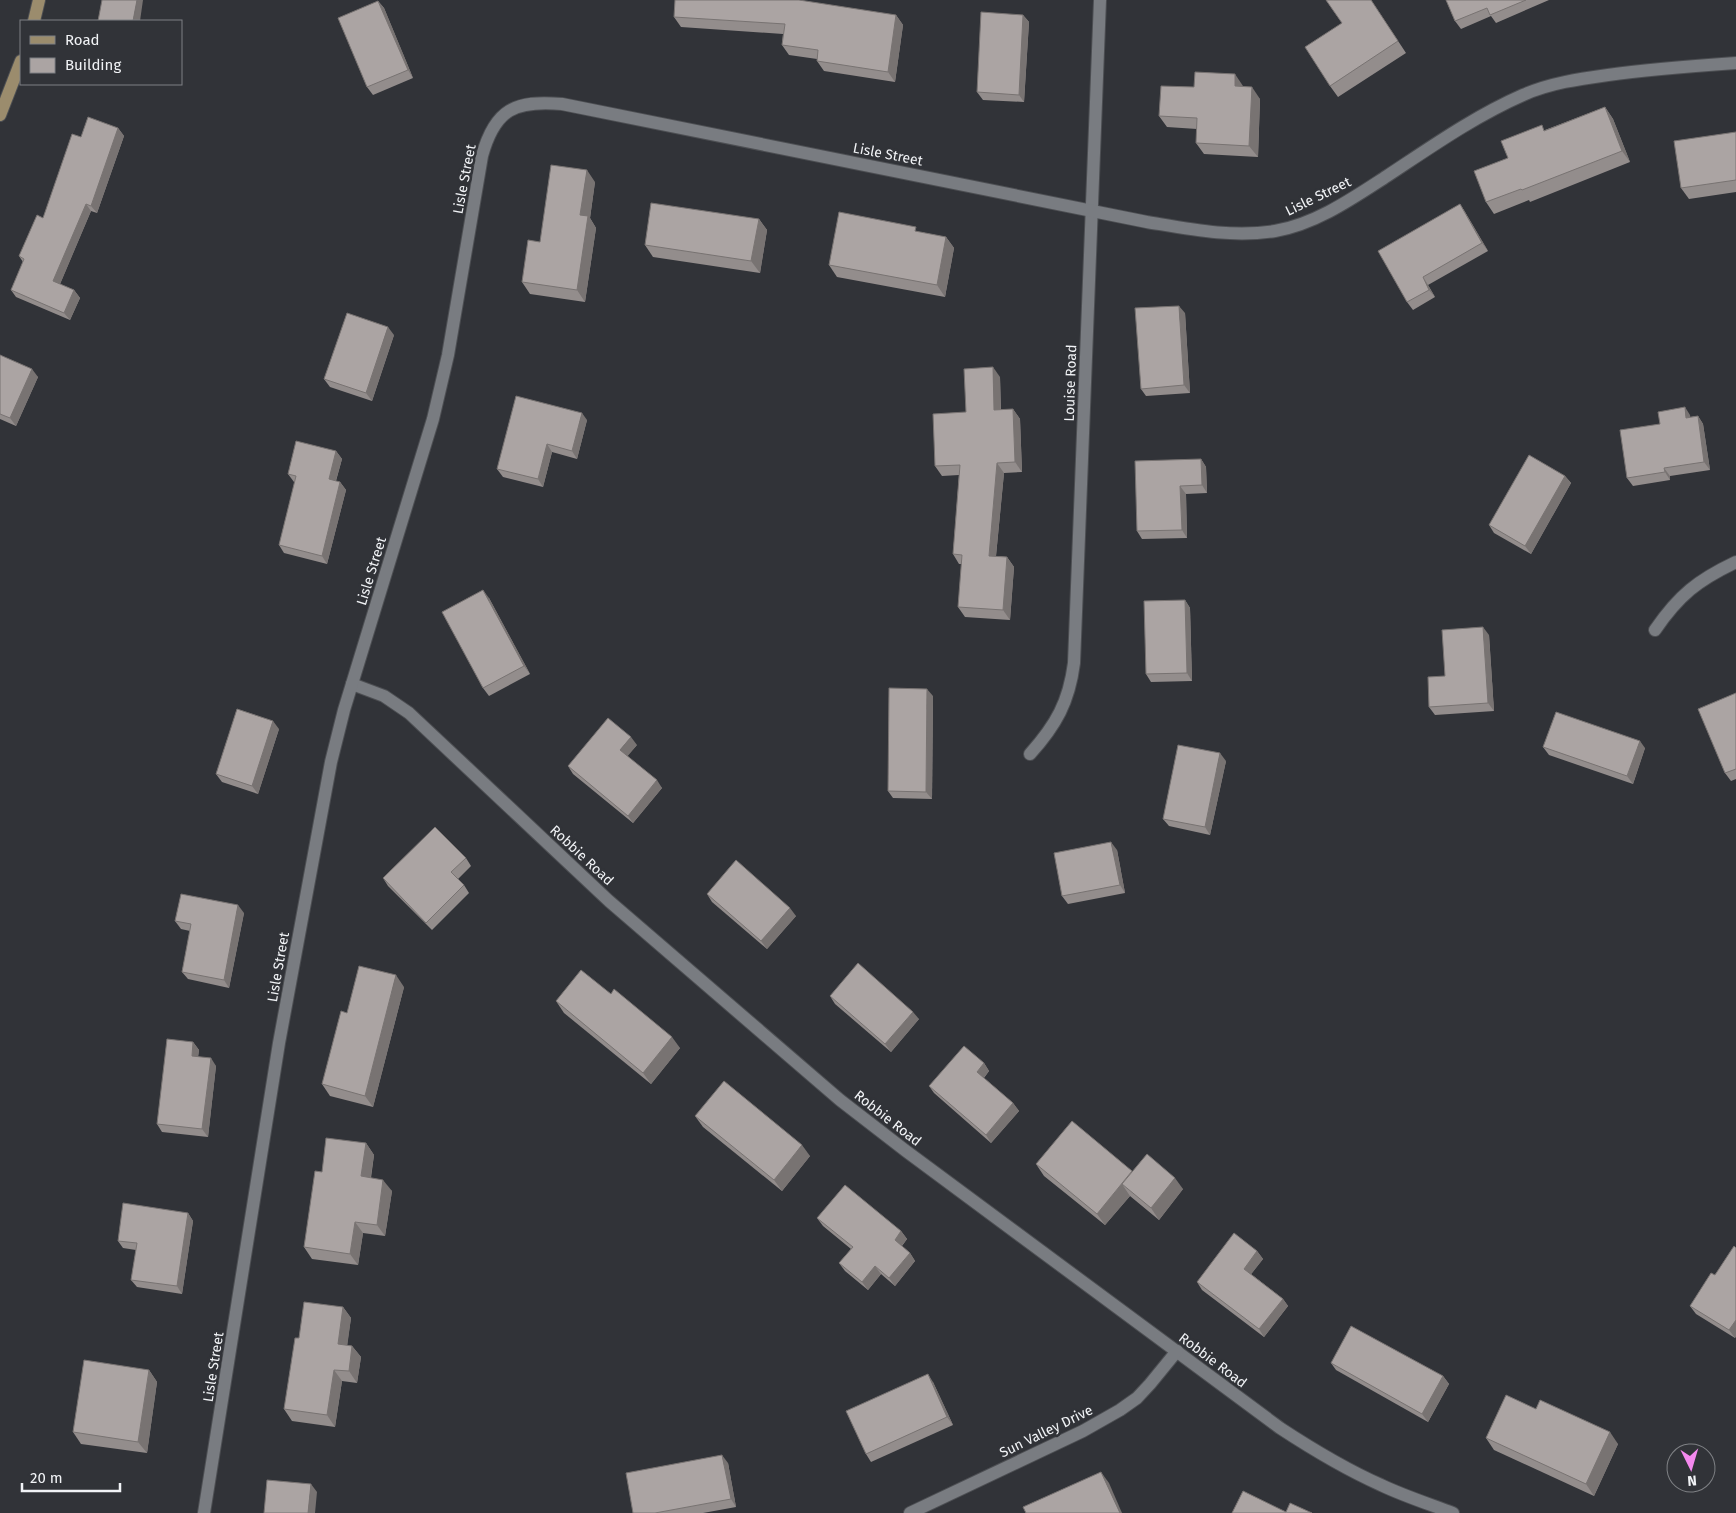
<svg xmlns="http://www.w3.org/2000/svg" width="1736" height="1513" viewBox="0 0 1736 1513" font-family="'Fira Sans',sans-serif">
<rect width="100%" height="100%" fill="#313338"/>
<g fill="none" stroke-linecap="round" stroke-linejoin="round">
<g stroke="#4d4f53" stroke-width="14">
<g id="street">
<path d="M 1655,630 C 1679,595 1698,580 1736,562"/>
<path d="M 352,684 L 384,696 L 409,713 L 609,901 L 840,1100 L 906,1151 L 1280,1428 C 1312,1449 1345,1469 1381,1485 C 1404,1496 1429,1504 1453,1513"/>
<path d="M 1030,754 C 1056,725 1069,702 1074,663 L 1100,0"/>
<path d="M 204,1513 L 279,1043 L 331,762 L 344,710 L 433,419 L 448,355 L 482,156 C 495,109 515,100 562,104 L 1147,222 C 1189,229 1232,238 1275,231 C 1316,224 1353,198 1387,176 C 1431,147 1475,116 1523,95 C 1550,83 1579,79 1608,75 C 1650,69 1693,66 1736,63"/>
<path d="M 910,1513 L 1083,1431 L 1120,1410 L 1137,1398 L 1150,1384 L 1177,1351"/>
</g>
</g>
<g stroke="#4d4f53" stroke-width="14">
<g id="secondary">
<path d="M 34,21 L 39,0"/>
<path d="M 0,115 L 21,61"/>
</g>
</g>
<use href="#street" stroke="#797c81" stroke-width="12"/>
<use href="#secondary" stroke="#9b8c6d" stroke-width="12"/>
</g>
<g fill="#938d8c">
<path d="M 1326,0 L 1371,0 L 1406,53 L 1338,97 L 1330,86 L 1342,23 Z"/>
<path d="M 1446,0 L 1549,0 L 1496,23 L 1491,16 L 1461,29 L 1455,21 Z"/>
<path d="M 378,1 L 384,8 L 413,78 L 373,95 L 367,87 Z"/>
<path d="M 896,15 L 903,25 L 895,82 L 824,71 L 817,61 L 817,59 L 789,55 L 782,45 L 783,34 L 681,27 L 674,17 Z"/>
<path d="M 1023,15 L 1029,22 L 1024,102 L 983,100 L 977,92 Z"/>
<path d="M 1243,86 L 1243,87 L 1260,99 L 1258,157 L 1204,154 L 1196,143 L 1197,129 L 1167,127 L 1159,116 L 1194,87 Z"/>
<path d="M 1605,107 L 1613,119 L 1630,162 L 1530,202 L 1529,200 L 1494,214 L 1486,202 L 1508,158 L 1545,130 Z"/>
<path d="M 118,128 L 124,136 L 97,213 L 91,211 L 60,284 L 74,290 L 80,298 L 70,320 L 16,297 L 11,290 L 23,262 L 19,256 L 43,218 L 81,137 Z"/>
<path d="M 1736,132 L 1736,192 L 1689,199 L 1681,188 Z"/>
<path d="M 595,182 L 590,218 L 596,228 L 585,302 L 530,294 L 522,282 L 540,242 Z"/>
<path d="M 1460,204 L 1465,212 L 1488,251 L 1428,285 L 1435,297 L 1413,310 L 1407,302 Z"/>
<path d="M 759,219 L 767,230 L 760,273 L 653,257 L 645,245 Z"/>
<path d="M 920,232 L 946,237 L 954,248 L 945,297 L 837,277 L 829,265 Z"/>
<path d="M 1185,313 L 1190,393 L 1146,396 L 1141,389 Z"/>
<path d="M 394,335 L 372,401 L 330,387 L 324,379 Z"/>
<path d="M 0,355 L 38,377 L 16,426 L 0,419 Z"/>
<path d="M 1000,377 L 1001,410 L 1013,409 L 1020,419 L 1022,472 L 1004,473 L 996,556 L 1007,557 L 1014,567 L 1010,620 L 965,617 L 958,607 L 962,564 L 959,564 L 953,554 L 959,475 L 942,476 L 935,466 L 966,412 Z"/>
<path d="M 1690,415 L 1690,417 L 1698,416 L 1703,424 L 1710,470 L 1670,476 L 1670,480 L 1633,486 L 1627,478 L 1660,424 Z"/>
<path d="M 587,420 L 577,459 L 552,452 L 543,487 L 503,477 L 497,469 Z"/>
<path d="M 336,451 L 342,459 L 336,481 L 340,482 L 346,490 L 327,564 L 284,553 L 279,545 L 295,482 L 294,482 L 288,474 Z"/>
<path d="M 1201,459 L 1206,467 L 1207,493 L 1186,494 L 1187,538 L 1142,539 L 1137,531 Z"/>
<path d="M 1565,476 L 1571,483 L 1531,554 L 1494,533 L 1489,525 Z"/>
<path d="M 489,598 L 530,674 L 489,696 L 483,688 Z"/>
<path d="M 1185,600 L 1190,608 L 1192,681 L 1151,682 L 1146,674 Z"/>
<path d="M 1489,635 L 1494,711 L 1435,715 L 1429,707 Z"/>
<path d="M 1736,693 L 1736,779 L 1731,781 L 1725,773 Z"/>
<path d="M 933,696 L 932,799 L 893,798 L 888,791 Z"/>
<path d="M 279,729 L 258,794 L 222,782 L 216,774 Z"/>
<path d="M 637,745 L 627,756 L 662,788 L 633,823 L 573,774 L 568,766 Z"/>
<path d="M 1543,747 L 1645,748 L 1633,784 L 1549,755 Z"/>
<path d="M 1226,761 L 1210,835 L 1169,826 L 1163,819 Z"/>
<path d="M 1117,850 L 1125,893 L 1068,904 L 1062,896 Z"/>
<path d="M 466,858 L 471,866 L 458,879 L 464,885 L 469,893 L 432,930 L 388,886 L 383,878 Z"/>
<path d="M 707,894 L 796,916 L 767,949 L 712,902 Z"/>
<path d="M 244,913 L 229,988 L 188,979 L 182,972 L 190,931 L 181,929 L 175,921 Z"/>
<path d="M 404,987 L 373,1107 L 330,1096 L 322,1084 L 347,1013 Z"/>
<path d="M 830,996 L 919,1019 L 891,1052 L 835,1004 Z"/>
<path d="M 556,1001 L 680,1048 L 651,1084 L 564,1013 Z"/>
<path d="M 193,1042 L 199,1050 L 198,1057 L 216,1066 L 208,1137 L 162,1132 L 157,1124 Z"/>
<path d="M 984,1063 L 989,1071 L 984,1078 L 1013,1103 L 1019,1111 L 991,1143 L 934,1093 L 929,1086 Z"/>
<path d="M 695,1116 L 810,1156 L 782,1191 L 703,1127 Z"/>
<path d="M 366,1143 L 374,1155 L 371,1178 L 392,1191 L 385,1236 L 363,1233 L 358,1265 L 312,1259 L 304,1247 L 322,1172 Z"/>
<path d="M 1036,1164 L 1132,1171 L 1183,1189 L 1159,1220 L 1130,1196 L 1105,1225 L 1044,1176 Z"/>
<path d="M 188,1213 L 193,1221 L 182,1294 L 137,1287 L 131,1280 L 136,1250 L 123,1248 L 118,1241 Z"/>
<path d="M 817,1218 L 901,1231 L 907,1239 L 902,1246 L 910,1253 L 915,1261 L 895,1286 L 881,1274 L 868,1290 L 845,1271 L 839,1263 L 851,1249 L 823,1226 Z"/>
<path d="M 1736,1248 L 1736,1336 L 1735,1338 L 1696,1314 L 1690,1306 Z"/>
<path d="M 1257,1251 L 1263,1259 L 1251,1274 L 1283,1299 L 1288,1306 L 1264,1337 L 1202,1290 L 1197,1282 Z"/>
<path d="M 343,1307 L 351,1318 L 347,1345 L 352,1346 L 361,1357 L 357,1383 L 342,1381 L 335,1427 L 292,1421 L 284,1409 L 299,1338 Z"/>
<path d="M 1331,1363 L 1443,1376 L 1449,1384 L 1428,1422 L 1336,1370 Z"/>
<path d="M 149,1370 L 157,1382 L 147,1453 L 81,1444 L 73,1432 Z"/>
<path d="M 933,1382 L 953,1425 L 871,1462 L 866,1454 Z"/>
<path d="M 1536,1409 L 1618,1444 L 1594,1496 L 1494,1450 L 1486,1438 Z"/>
<path d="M 728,1463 L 736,1507 L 703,1513 L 633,1513 Z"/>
</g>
<g fill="#787372">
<path d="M 137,0 L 143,0 L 140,21 L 133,21 Z"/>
<path d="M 378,1 L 384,8 L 413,78 L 408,70 Z"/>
<path d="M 896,15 L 903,25 L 895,82 L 888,72 Z"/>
<path d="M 1023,15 L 1029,22 L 1024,102 L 1019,95 Z"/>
<path d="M 1235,74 L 1243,86 L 1243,98 L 1235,86 Z"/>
<path d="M 1252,87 L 1260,99 L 1258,157 L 1249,146 Z"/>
<path d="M 1605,107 L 1613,119 L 1630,162 L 1622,151 Z"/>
<path d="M 118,128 L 124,136 L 97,213 L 91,206 Z"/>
<path d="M 587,170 L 595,182 L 590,218 L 596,228 L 585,302 L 577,290 L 580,215 Z"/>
<path d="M 86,204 L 91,211 L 58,289 L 53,281 Z"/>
<path d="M 1460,204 L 1465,212 L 1488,251 L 1482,243 Z"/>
<path d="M 759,219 L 767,230 L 760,273 L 751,261 Z"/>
<path d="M 946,237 L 954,248 L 945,297 L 937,285 Z"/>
<path d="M 1423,277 L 1428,285 L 1435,297 L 1429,290 Z"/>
<path d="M 74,290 L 80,298 L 70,320 L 64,313 Z"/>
<path d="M 1179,306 L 1185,313 L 1190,393 L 1184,385 Z"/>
<path d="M 388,327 L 394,335 L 372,401 L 366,393 Z"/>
<path d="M 993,367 L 1000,377 L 1001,420 L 994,410 Z"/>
<path d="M 32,369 L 38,377 L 16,426 L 10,418 Z"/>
<path d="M 1685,407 L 1690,415 L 1692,426 L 1686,418 Z"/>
<path d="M 1013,409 L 1020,419 L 1022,472 L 1015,462 Z"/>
<path d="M 582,413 L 587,420 L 577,459 L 572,451 Z"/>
<path d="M 1698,416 L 1703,424 L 1710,470 L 1704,462 Z"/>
<path d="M 547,444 L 552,452 L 543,487 L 538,479 Z"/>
<path d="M 336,451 L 342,459 L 334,487 L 329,479 Z"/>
<path d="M 1201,459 L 1206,467 L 1207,493 L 1202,485 Z"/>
<path d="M 997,463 L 1004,473 L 995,566 L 989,556 Z"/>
<path d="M 1664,468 L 1670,476 L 1670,480 L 1665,472 Z"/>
<path d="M 1565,476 L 1571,483 L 1531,554 L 1525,546 Z"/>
<path d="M 340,482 L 346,490 L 327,564 L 322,556 Z"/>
<path d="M 1180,486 L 1186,494 L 1187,538 L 1182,530 Z"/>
<path d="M 1007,557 L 1014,567 L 1010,620 L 1003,610 Z"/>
<path d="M 483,590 L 489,598 L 530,674 L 524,666 Z"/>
<path d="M 1185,600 L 1190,608 L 1192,681 L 1187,673 Z"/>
<path d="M 1483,627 L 1489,635 L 1494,711 L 1488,703 Z"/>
<path d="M 927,689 L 933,696 L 932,799 L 926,792 Z"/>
<path d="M 273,721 L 279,729 L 258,794 L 252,786 Z"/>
<path d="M 631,737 L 637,745 L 626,758 L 620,750 Z"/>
<path d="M 1640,741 L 1645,748 L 1633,784 L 1627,776 Z"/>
<path d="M 1220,753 L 1226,761 L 1210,835 L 1205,827 Z"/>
<path d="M 657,780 L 662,788 L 633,823 L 628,816 Z"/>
<path d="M 1111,842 L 1117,850 L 1125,893 L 1120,885 Z"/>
<path d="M 238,905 L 244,913 L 229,988 L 224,980 Z"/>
<path d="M 790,908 L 796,916 L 767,949 L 761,941 Z"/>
<path d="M 396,975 L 404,987 L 373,1107 L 365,1096 Z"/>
<path d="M 913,1012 L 919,1019 L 891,1052 L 885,1044 Z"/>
<path d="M 672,1037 L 680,1048 L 651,1084 L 643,1073 Z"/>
<path d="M 193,1042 L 199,1050 L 197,1064 L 192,1056 Z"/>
<path d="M 211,1058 L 216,1066 L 208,1137 L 202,1129 Z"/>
<path d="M 984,1063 L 989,1071 L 982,1080 L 977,1072 Z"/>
<path d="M 1013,1103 L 1019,1111 L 991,1143 L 986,1135 Z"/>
<path d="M 366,1143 L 374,1155 L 369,1188 L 361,1176 Z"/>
<path d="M 802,1145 L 810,1156 L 782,1191 L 774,1180 Z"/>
<path d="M 1132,1171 L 1122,1184 L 1130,1196 L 1105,1225 L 1097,1214 Z"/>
<path d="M 1175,1178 L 1183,1189 L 1159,1220 L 1151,1208 Z"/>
<path d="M 383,1180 L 392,1191 L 385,1236 L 377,1225 Z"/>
<path d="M 188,1213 L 193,1221 L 182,1294 L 177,1286 Z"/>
<path d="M 355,1222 L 363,1233 L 358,1265 L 350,1254 Z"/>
<path d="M 901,1231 L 907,1239 L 900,1248 L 895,1240 Z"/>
<path d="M 1257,1251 L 1263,1259 L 1249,1277 L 1244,1269 Z"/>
<path d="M 910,1253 L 915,1261 L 895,1286 L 889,1278 Z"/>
<path d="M 875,1266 L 881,1274 L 868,1290 L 862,1282 Z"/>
<path d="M 1283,1299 L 1288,1306 L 1264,1337 L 1259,1329 Z"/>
<path d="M 343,1307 L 351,1318 L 346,1355 L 338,1344 Z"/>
<path d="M 1736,1320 L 1736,1336 L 1735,1338 L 1729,1330 Z"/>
<path d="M 352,1346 L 361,1357 L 357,1383 L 349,1371 Z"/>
<path d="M 149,1370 L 157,1382 L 147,1453 L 138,1442 Z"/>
<path d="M 334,1370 L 342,1381 L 335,1427 L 327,1415 Z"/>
<path d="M 928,1374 L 933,1382 L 953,1425 L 947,1417 Z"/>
<path d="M 1443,1376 L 1449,1384 L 1428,1422 L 1422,1414 Z"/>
<path d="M 1610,1432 L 1618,1444 L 1594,1496 L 1586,1484 Z"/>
<path d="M 722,1455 L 728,1463 L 736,1507 L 731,1499 Z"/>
<path d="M 1101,1472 L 1109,1483 L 1122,1513 L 1120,1513 Z"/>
<path d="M 311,1484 L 317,1492 L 315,1513 L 308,1513 Z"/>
</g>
<g fill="#aba4a3" stroke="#787372">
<path d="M 102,0 L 137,0 L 133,21 L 98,21 Z"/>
<path d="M 675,0 L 799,0 L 896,15 L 888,72 L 817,61 L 818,50 L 782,45 L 785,24 L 674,17 Z"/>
<path d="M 1326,0 L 1371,0 L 1398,41 L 1330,86 L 1305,47 L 1342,23 Z"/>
<path d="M 1446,0 L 1526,0 L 1490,15 L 1487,8 L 1455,21 Z"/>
<path d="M 378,1 L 408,70 L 367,87 L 338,18 Z"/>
<path d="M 981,12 L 1023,15 L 1019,95 L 977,92 Z"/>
<path d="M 1195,72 L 1235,74 L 1235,86 L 1252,87 L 1249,146 L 1196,143 L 1197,118 L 1159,116 L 1161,86 L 1194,87 Z"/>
<path d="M 1605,107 L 1622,151 L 1522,190 L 1521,189 L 1486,202 L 1474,171 L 1508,158 L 1501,141 L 1542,125 L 1544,131 Z"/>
<path d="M 88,117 L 118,128 L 91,206 L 86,204 L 53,281 L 74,290 L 64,313 L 11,290 L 24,259 L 19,256 L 37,215 L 43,218 L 72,134 L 81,137 Z"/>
<path d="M 1736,132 L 1736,180 L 1681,188 L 1674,141 Z"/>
<path d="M 551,165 L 587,170 L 580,215 L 588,216 L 577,290 L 522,282 L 528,240 L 540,242 Z"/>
<path d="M 651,203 L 759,219 L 751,261 L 645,245 Z"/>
<path d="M 1460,204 L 1482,243 L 1423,277 L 1429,290 L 1407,302 L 1378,251 Z"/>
<path d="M 839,212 L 916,227 L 915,231 L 946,237 L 937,285 L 829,265 Z"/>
<path d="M 1179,306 L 1184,385 L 1141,389 L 1135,308 Z"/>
<path d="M 347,313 L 388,327 L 366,393 L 324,379 Z"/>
<path d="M 0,355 L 32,369 L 10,418 L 0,414 Z"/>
<path d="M 993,367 L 994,410 L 1013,409 L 1015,462 L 997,463 L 989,556 L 1007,557 L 1003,610 L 958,607 L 962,555 L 953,554 L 960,465 L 935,466 L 933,414 L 966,412 L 964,369 Z"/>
<path d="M 516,396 L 582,413 L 572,451 L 547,444 L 538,479 L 497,469 Z"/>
<path d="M 1685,407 L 1686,418 L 1698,416 L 1704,462 L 1664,468 L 1665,472 L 1627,478 L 1620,430 L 1660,424 L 1658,412 Z"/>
<path d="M 296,441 L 336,451 L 329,479 L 340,482 L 322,556 L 279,545 L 296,476 L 288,474 Z"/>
<path d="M 1529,455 L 1565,476 L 1525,546 L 1489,525 Z"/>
<path d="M 1201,459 L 1202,485 L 1180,486 L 1182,530 L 1137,531 L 1135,461 Z"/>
<path d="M 483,590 L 524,666 L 483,688 L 442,612 Z"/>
<path d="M 1185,600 L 1187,673 L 1146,674 L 1144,601 Z"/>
<path d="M 1483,627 L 1488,703 L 1429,707 L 1428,677 L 1445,676 L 1442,630 Z"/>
<path d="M 889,688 L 927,689 L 926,792 L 888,791 Z"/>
<path d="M 1736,693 L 1736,769 L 1725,773 L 1698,709 Z"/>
<path d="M 237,709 L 273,721 L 252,786 L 216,774 Z"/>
<path d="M 1556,712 L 1640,741 L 1627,776 L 1543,747 Z"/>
<path d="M 608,718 L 631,737 L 620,750 L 657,780 L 628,816 L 568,766 Z"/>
<path d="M 1178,745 L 1220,753 L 1205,827 L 1163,819 Z"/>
<path d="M 435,827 L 466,858 L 451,872 L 464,885 L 426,923 L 383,878 Z"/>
<path d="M 1111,842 L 1120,885 L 1062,896 L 1054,853 Z"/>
<path d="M 736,860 L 790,908 L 761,941 L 707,894 Z"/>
<path d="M 181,894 L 238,905 L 224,980 L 182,972 L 191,924 L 175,921 Z"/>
<path d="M 858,963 L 913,1012 L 885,1044 L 830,996 Z"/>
<path d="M 359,966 L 396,975 L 365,1096 L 322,1084 L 341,1011 L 347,1013 Z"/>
<path d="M 581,970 L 611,994 L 614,989 L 672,1037 L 643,1073 L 556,1001 Z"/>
<path d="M 167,1039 L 193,1042 L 192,1056 L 211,1058 L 202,1129 L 157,1124 Z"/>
<path d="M 964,1046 L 984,1063 L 977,1072 L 1013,1103 L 986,1135 L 929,1086 Z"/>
<path d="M 724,1081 L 802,1145 L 774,1180 L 695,1116 Z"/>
<path d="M 1072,1121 L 1132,1171 L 1097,1214 L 1036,1164 Z"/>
<path d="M 326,1138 L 366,1143 L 361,1176 L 383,1180 L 377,1225 L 355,1222 L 350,1254 L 304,1247 L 315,1171 L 322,1172 Z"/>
<path d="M 1147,1154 L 1175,1178 L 1151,1208 L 1122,1184 Z"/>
<path d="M 845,1185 L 901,1231 L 895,1240 L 910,1253 L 889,1278 L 875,1266 L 862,1282 L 839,1263 L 853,1247 L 817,1218 Z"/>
<path d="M 123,1203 L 188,1213 L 177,1286 L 131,1280 L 137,1243 L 118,1241 Z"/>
<path d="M 1234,1233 L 1257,1251 L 1244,1269 L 1283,1299 L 1259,1329 L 1197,1282 Z"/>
<path d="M 1734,1246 L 1736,1248 L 1736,1320 L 1729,1330 L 1690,1306 L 1711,1273 L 1715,1275 Z"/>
<path d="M 304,1302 L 343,1307 L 338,1344 L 352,1346 L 349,1371 L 334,1370 L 327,1415 L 284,1409 L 295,1338 L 299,1338 Z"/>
<path d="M 1351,1326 L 1443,1376 L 1422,1414 L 1331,1363 Z"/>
<path d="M 84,1360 L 149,1370 L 138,1442 L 73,1432 Z"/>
<path d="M 928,1374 L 947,1417 L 866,1454 L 846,1411 Z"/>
<path d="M 1506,1395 L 1536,1409 L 1540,1400 L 1610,1432 L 1586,1484 L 1486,1438 Z"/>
<path d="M 722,1455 L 731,1499 L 655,1513 L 633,1513 L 626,1473 Z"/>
<path d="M 1101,1472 L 1120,1513 L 1026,1513 L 1023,1507 Z"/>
<path d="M 267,1480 L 311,1484 L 308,1513 L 264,1513 Z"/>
<path d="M 1243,1491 L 1286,1512 L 1290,1503 L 1312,1513 L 1232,1513 Z"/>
</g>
<g text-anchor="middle" stroke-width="5" stroke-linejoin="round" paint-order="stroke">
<g font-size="14" fill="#f1f3f6" stroke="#313338">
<text transform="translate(888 154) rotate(11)" y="5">Lisle Street</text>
<text transform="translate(464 179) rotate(-79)" y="5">Lisle Street</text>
<text transform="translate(1318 196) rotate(-26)" y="5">Lisle Street</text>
<text transform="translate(1070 383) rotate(-88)" y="5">Louise Road</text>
<text transform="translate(371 571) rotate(-73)" y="5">Lisle Street</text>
<text transform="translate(582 855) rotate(43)" y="5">Robbie Road</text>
<text transform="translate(278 967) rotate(-80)" y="5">Lisle Street</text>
<text transform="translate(888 1118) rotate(38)" y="5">Robbie Road</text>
<text transform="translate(1213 1360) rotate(37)" y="5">Robbie Road</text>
<text transform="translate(213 1367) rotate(-81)" y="5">Lisle Street</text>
<text transform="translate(1046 1431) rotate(-26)" y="5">Sun Valley Drive</text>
</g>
</g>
<rect x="20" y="20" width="162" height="65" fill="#313338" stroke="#7e8084"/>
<rect x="30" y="36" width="25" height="8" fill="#9b8c6d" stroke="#7e8084"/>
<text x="65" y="45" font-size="15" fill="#f1f3f6">Road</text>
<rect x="30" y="58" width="25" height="15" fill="#aba4a3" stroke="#7e8084"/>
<text x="65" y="70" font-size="15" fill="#f1f3f6">Building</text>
<g transform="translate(1691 1468) rotate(175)"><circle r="24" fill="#313338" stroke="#7e8084"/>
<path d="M0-4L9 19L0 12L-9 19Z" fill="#f589ef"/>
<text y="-8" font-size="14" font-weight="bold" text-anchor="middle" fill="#f1f3f6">N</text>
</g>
<path d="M22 1483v8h98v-8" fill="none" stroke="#f1f3f6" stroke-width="2.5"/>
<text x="30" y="1483" font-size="15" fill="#f1f3f6" stroke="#313338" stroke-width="4" paint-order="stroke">20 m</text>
</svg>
